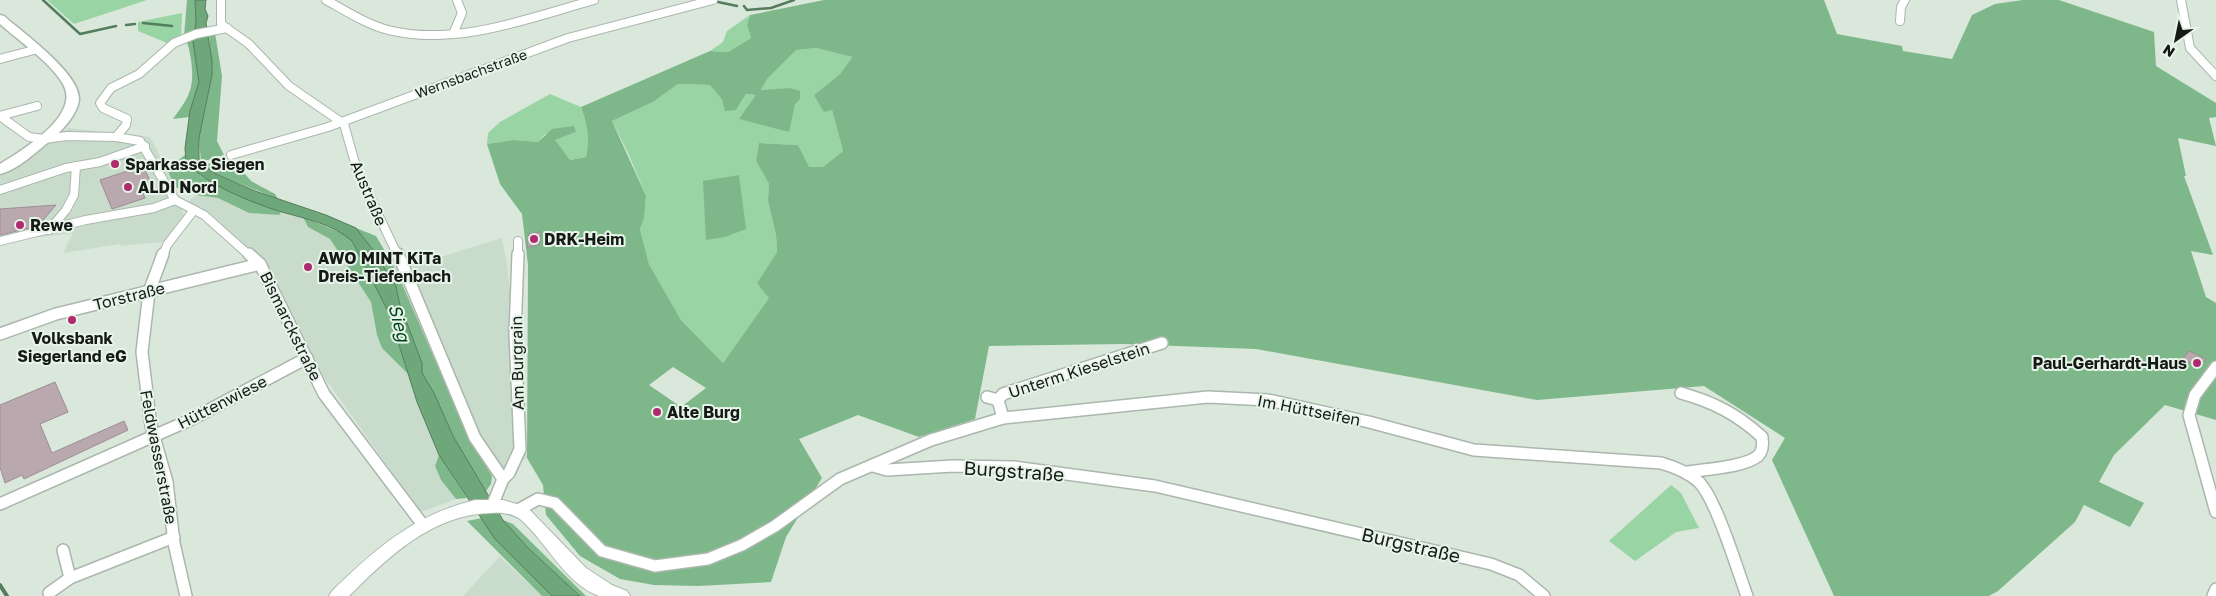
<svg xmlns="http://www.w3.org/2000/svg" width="2216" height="596" viewBox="0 0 2216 596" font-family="'Golos Text',sans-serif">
<rect width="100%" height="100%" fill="#dae7db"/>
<g fill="#c9dccc">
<path d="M 68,128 L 150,137 L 172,178 L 184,215 L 164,242 L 120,246 L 120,244 L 63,253 L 73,233 L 0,242 L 0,175 Z"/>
<path d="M 196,195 L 218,198 L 249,213 L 278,215 L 281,212 L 303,217 L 308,227 L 330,239 L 371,302 L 382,348 L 408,374 L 439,455 L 435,466 L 441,480 L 456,499 L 421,512 L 318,369 L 302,333 L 251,251 L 210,213 L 188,202 Z"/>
<path d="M 502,238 L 507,264 L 527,458 L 492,476 L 411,266 Z"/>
<path d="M 500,556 L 514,570 L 542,596 L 463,596 Z"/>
</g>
<g fill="#99d4a4">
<path d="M 47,0 L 147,0 L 74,24 Z"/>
<path d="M 182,13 L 181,40 L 172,45 L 138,31 L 138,22 Z"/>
<path d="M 750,15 L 747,25 L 751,38 L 728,52 L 710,51 L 723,42 L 727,31 Z"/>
<path d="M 816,48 L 852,57 L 840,74 L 814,95 L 832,110 L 843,151 L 823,167 L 808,167 L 798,145 L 759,143 L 756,161 L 769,184 L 768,201 L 776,235 L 777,252 L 757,283 L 770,297 L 723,363 L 681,320 L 649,264 L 640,229 L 644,219 L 646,196 L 629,155 L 612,121 L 653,102 L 678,84 L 711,85 L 736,110 L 746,94 L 757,95 L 740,119 L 762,124 L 790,88 L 761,91 L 766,79 L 795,50 Z"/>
<path d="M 550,94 L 581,107 C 587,123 590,139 586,157 L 570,160 L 554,140 L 576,132 L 545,134 L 538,142 L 514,140 L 487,144 L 488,133 L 500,122 Z"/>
<path d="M 1671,485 L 1681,493 L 1699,528 L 1676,532 L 1635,561 L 1609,541 Z"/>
</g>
<g fill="#7eb88a" fill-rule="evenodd">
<path d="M 187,0 L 195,0 L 196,21 L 194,33 L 184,36 Z"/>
<path d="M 824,0 L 1824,0 L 1837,34 L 1902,46 L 1903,51 L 1952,59 L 1972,15 L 1995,4 L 2023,0 L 2059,0 L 2154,32 L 2156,66 L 2216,103 L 2216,117 L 2209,118 L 2216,146 L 2178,138 L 2186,176 L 2184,176 L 2213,255 L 2191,251 L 2206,297 L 2216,303 L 2216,420 L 2165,405 L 2114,455 L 2099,482 L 2144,503 L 2130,527 L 2084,505 L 2075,522 L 1998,591 L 1989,596 L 1834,596 L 1772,460 L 1785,438 L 1704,386 L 1537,400 L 1256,349 L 1124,344 L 989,346 L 975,419 L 919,437 L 858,415 L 799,439 L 822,478 L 786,537 L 771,582 L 698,586 L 654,585 L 620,579 L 580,556 L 546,515 L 543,485 L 527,458 L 528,265 L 522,214 L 500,184 L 487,144 L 514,140 L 538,142 L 552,129 L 574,126 L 576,132 L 555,140 L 570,160 L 586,157 C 590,139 587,123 581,107 L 710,51 L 728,52 L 751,38 L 747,25 L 750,15 ZM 816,48 L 852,57 L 840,74 L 814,95 L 824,112 L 832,110 L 843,151 L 823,167 L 809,167 L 798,145 L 759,143 L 756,161 L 769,184 L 768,201 L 776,235 L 777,252 L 757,283 L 769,298 L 723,363 L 681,320 L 649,264 L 640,229 L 644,219 L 646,196 L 612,121 L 653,102 L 678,84 L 710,85 L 722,99 L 725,111 L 736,110 L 746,94 L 756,95 L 739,119 L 789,132 L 795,104 L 800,99 L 800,91 L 790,88 L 761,90 L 767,79 L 796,50 ZM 673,367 L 706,388 L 681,407 L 649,385 Z"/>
<path d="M 215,33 L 222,76 L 217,141 L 224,155 L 201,162 L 199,138 L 212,75 L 209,34 Z"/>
<path d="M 193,39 L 199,83 L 190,117 L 173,119 C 189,97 195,89 191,60 C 190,54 189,46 186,41 Z"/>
<path d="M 185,155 L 186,163 L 202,177 L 281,212 L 279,215 L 249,213 L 218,198 L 196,195 L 175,187 L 167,169 Z"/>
<path d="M 224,160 L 238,166 L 251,181 L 275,194 L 278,199 L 216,174 L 203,165 Z"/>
<path d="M 739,175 L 746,229 L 725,237 L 706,240 L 703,181 Z"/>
<path d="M 303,217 L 344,234 L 352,241 L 389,313 L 408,374 L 382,348 L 377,335 L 371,302 L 330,239 L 308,227 Z"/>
<path d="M 356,228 L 376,236 L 396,270 L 470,441 L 492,476 L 491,484 L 486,491 L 453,436 L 434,393 L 422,373 L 422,363 L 400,305 L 396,286 L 373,250 Z"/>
<path d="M 439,455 L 467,498 L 456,499 L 441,480 L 435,466 Z"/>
<path d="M 482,518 L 495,539 L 552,596 L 542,596 L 467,521 Z"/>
<path d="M 503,520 L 513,524 L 586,596 L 580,596 L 528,548 Z"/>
</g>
<path fill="#6ea87a" stroke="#537d5c" d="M 195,0 L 206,0 L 205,9 L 208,16 L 206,23 L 212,61 L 212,75 L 199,138 L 199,158 L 203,165 L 216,174 L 255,191 L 326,215 L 356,228 L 373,250 L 396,286 L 400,305 L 422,363 L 422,373 L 434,393 L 453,436 L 503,520 L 528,548 L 580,596 L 552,596 L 495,539 L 439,455 L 417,402 L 389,313 L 352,241 C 333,224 306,219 282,212 C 252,203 208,185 186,163 L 185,148 L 190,111 L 199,82 L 193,42 L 196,21 Z"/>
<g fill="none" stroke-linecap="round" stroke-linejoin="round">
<g stroke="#537d5c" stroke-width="2.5">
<path d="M 43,0 L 80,34 L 116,26"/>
<path d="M 718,2 L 737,6"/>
<path d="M 744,6 L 747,10 L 771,8 L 794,0"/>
<path d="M 143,23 L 172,26"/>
<path d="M 126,25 L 135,24"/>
</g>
<path stroke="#537d5c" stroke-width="4" d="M 0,585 L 7,596"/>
</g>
<g fill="#b9a9ae" stroke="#9d8d93">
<path d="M 143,166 L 154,189 L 143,193 L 145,198 L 112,209 L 100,180 Z"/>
<path d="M 56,205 L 38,226 L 0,235 L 0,209 Z"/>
<path d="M 541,232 L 539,245 L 527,247 L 529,234 Z"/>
<path d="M 2189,351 L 2206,359 L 2199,367 L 2183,359 Z"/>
<path d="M 55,382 L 68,412 L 40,424 L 52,453 L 124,421 L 128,430 L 24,479 L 22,475 L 5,483 L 0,467 L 0,405 Z"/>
</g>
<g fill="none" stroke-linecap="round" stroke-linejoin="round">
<g stroke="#abb7ad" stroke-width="10">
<g id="street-far1">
<path d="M 221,0 L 221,24 L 249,44 L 289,86 L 344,124 L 357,170 L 398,256"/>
<path d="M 326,0 C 346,11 366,24 388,30 C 456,47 529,18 594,0"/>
<path d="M 2181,0 L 2190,48 L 2216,76"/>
<path d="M 1900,21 L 1901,7 L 1905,0"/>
<path d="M 453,34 L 462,13 L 457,0"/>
<path d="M 0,59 L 34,50"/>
<path d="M 0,116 L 29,137 L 44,139 L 67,136 L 116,137 L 140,141 L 175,200 L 204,215 L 250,256"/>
<path d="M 0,116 L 37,106"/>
<path d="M 116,137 L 126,125 L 127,119 L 103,108 L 100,103 L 111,88 L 139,74 L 174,43 L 196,34 L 227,28"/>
<path d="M 231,155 L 328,127 L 568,38 L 713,0"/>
<path d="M 0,190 L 66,168 L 100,162 L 145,146"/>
<path d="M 49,230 L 66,210 L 74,195 L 76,166"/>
<path d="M 0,241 L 86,220 L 154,208 L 175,200"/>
<path d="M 163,256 L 167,245 L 194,210"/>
<path d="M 518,256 L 518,241"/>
</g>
</g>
<g stroke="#abb7ad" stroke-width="14">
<g id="street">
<path d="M 163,254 L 149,292 L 142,352 L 151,426 L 167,482 L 174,543 L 186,596"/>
<path d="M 249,254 L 260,264 L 324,394 L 423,525"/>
<path d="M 398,254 L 475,438 L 503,479"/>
<path d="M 0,334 L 56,314 L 260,264"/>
<path d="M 2216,367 L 2195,395 L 2189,415 L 2216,512"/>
<path d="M 1681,393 C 1713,402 1737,414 1762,437 C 1763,443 1763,451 1758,456 C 1745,467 1706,469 1688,472"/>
<path d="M 987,397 L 998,400 L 1003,418"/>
<path d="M 998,400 L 1003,394 L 1162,343"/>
<path d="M 873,466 L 887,470 L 953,466 L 1014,467 L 1155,486 L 1491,564 L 1519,575 L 1544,596"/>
<path d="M 0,504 L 190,420 L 307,358"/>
<path d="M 492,506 L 503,479 L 509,473 L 520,449 L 515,334 L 518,254"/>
<path d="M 518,510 L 538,499 L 555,503 L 602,551 L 655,566 L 708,559 L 742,545 L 775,526 L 840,479 L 931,440 L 1003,418 L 1208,397 L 1268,400 L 1369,422 L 1474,450 L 1661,463 C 1675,467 1688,472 1699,482 C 1717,501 1737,569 1747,596"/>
<path d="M 63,550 L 70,578"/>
<path d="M 49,593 L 70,578 L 174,537"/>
<path d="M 2213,596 L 2216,589"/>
</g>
</g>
<g stroke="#abb7ad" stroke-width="2">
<path id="secondary" d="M 475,500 L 503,500 L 527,507 L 586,568 L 612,585 L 627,591 L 630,596 C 621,596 608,596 599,596 C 564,583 547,542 520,519 C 511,513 501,512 491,513 C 433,514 388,557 349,596 L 329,596 L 332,591 C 376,548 414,515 475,500 Z"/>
</g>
<g stroke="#abb7ad" stroke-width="3">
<path id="primary" d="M 0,15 L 4,16 C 22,32 81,74 79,100 C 77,115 62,131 51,140 C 37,151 18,170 0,174 L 0,164 C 21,151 79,117 64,86 C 53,64 19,41 0,24 Z"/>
</g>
<use href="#street-far1" stroke="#fff" stroke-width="8"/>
<use href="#street" stroke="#fff" stroke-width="11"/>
<use href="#secondary" fill="#fff" fill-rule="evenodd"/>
<use href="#primary" fill="#fff" fill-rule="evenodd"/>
</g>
<g fill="#b02a6e" stroke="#e7f4e9" stroke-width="2">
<circle cx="115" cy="164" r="5"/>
<circle cx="128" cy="187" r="5"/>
<circle cx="20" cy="225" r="5"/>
<circle cx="534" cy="239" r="5"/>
<circle cx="308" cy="267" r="5"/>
<circle cx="72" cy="320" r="5"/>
<circle cx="2197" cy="363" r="5"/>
<circle cx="657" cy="412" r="5"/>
</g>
<g text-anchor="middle" stroke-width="4" stroke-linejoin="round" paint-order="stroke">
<g font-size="14" fill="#151a16" stroke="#e7f4e9">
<text transform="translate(471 74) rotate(-20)" y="5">Wernsbachstraße</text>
</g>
<g font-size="16" font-weight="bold" fill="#151a16" stroke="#e7f4e9" text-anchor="start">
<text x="125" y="170">Sparkasse Siegen</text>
<text x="138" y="193">ALDI Nord</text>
<text x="30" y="231">Rewe</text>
<text x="544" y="245">DRK-Heim</text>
<text x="318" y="264">AWO MINT KiTa<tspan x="318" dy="18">Dreis-Tiefenbach</tspan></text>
<text x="72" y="344" text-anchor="middle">Volksbank<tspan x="72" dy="18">Siegerland eG</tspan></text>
<text x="2187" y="369" text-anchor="end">Paul-Gerhardt-Haus</text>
<text x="667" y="418">Alte Burg</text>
</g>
<g font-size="16" fill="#151a16" stroke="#e7f4e9">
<text transform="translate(369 193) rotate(67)" y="6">Austraße</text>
<text transform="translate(129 296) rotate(-14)" y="6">Torstraße</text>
<text transform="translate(291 326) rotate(64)" y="6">Bismarckstraße</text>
<text transform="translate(517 363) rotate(-91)" y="6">Am Burgrain</text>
<text transform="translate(1079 370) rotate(-18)" y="6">Unterm Kieselstein</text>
<text transform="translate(222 402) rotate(-27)" y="6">Hüttenwiese</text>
<text transform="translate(1309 410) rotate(11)" y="6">Im Hüttseifen</text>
<text transform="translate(159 457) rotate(79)" y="6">Feldwasserstraße</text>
</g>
<g font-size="18" font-style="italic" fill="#00461b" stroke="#e7f4e9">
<text transform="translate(399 323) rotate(75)" y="6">Sieg</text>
</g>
<g font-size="19" fill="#151a16" stroke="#e7f4e9">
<text transform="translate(1014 471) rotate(4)" y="7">Burgstraße</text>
<text transform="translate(1411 545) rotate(13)" y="7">Burgstraße</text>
</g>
</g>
<g transform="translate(2176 40) rotate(213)" stroke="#e7f4e9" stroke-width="4" paint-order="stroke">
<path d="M0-4L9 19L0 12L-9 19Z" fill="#151a16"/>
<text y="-8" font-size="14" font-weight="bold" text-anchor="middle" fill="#151a16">N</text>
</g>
</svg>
